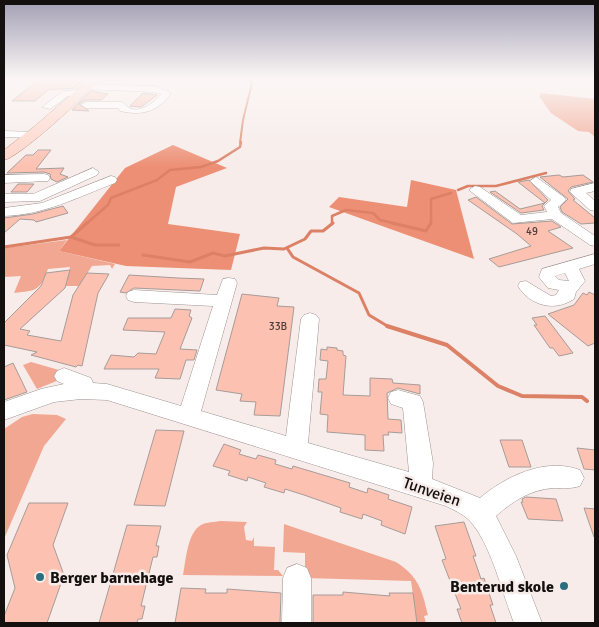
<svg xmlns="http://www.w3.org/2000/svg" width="599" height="627" viewBox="0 0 599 627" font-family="Signika,sans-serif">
<rect width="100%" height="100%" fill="#f7ece9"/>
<g fill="#f2a792">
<path d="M 541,93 L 595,99 L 595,137 L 589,132 L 578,131 L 551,113 L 539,96 Z"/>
<path d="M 67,240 L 59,251 L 115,264 L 112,269 L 110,265 L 92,266 L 79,286 L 65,286 L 70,267 L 48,269 C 39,292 37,290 14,293 L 21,276 L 4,277 L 4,248 Z"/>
<path d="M 31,362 L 66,372 L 59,380 L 37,389 L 23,365 Z"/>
<path d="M 33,414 L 57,415 L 66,419 L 44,446 L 4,539 L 4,429 L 22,417 Z"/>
<path d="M 221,521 L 247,522 L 244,527 L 246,540 L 252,541 L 254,537 L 254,546 L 275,547 L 274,570 L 278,570 L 283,576 L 183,575 C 186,561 187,533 201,525 C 206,522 215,522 221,521 Z"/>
<path d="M 284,524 L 396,562 C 419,577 422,590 428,615 L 424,616 L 426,623 L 417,623 L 411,581 L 305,578 L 305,553 L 283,552 Z"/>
</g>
<g fill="#ed8f75">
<path d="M 173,145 L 227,168 L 176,187 L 168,224 L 240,234 L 231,270 L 126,266 L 59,251 L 125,168 Z"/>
<path d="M 411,180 L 456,190 L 474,259 L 329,207 L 339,197 L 407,207 Z"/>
</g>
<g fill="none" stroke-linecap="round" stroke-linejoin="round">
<path stroke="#dc8066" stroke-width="2" d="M 240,143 L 243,120 L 252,83 L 248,79"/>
<g stroke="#dc8066" stroke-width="2.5">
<path d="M 458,190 L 468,186 L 496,186 L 546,173"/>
<path d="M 86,224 L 108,205 L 111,198 L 157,180 L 170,170 L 201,167 L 218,161 L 240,147 L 241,142"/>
<path d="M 332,224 L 332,216 L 346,210 L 373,213 L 380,220 L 397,224"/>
<path d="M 431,224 L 431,199 L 451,193"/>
</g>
<g stroke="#dc8066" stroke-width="3">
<path d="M 392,223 L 426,231 L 431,223"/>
<path d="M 71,237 L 95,245 L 119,245"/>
<path d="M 4,247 L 71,237 L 87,223"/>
<path d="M 287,248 L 293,257 L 359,293 L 369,315 L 389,327"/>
<path d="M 143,255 L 190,262 L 213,253 L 225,256 L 264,248 L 284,249 L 305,239 L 311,231 L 323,231 L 333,223"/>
</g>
<path stroke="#dc8066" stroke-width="4" d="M 387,326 L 447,345 L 498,386 L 522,396 L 582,397 L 587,401"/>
</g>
<g fill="#fdc1b1" stroke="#a69c99">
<path d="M 39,79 L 70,80 L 85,79 L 74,88 L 48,90 L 35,101 L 12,101 Z"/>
<path d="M 91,91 L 108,94 L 101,100 L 86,100 L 79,104 L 89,111 L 72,110 Z"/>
<path d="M 143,93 L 157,95 L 141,107 L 130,106 Z"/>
<path d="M 38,150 L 51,150 L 36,169 L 64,168 L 60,174 L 68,177 L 57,182 L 51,179 L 50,174 L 44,172 L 7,173 L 26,155 L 33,155 Z"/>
<path d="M 559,175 L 563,177 L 583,175 L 593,182 L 571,187 L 568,191 L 575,199 L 573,200 L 595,218 L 595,223 L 581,224 L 562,212 L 560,207 L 568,199 L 540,177 Z"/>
<path d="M 529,180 L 548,200 L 545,203 L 518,182 Z"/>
<path d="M 18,184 L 34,184 L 27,192 L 11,192 Z"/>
<path d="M 495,191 L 520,209 L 545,203 L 542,206 L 544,210 L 521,213 L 490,192 Z"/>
<path d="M 476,197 L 512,224 L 552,221 L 561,227 L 548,231 L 573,248 L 499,267 L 489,259 L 531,246 L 517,234 L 468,200 Z"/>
<path d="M 63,206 L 68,213 L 36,222 L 34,220 L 20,219 L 4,233 L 4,218 L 33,214 Z"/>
<path d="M 70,270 L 65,288 L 20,329 L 30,331 L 27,335 L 61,341 L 73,295 L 87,273 L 109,274 L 98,293 L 82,366 L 78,365 L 76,367 L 31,355 L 37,352 L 4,345 L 4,323 L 41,286 L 46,273 Z"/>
<path d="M 129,275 L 178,278 L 204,279 L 200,291 L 134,288 L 126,293 L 120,292 Z"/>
<path d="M 589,292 L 595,295 L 595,343 L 588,346 L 548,314 L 574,305 L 583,293 L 587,295 Z"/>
<path d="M 242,294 L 279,298 L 277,306 L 294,307 L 280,416 L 254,415 L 256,402 L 240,401 L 242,394 L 216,390 Z"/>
<path d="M 175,309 L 191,310 L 189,316 L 192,318 L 180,349 L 197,350 L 194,360 L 186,360 L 180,379 L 155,378 L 159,369 L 104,369 L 111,355 L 134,357 L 138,353 L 156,354 L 165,332 L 123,330 L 128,318 L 171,318 Z"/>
<path d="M 545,316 L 573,353 L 559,356 L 553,348 L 550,348 L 534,325 L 537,325 L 532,318 Z"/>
<path d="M 327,347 L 337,348 L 337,350 L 343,351 L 343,355 L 346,356 L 343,395 L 370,396 L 370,378 L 392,379 L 393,383 L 420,385 L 420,394 L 398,388 L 387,393 L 388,419 L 401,420 L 402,433 L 388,432 L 389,435 L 383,435 L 384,451 L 365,450 L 365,435 L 327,432 L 328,415 L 320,414 L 322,392 L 318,392 L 319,379 L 326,379 L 328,361 L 320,360 L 321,349 L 327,350 Z"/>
<path d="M 13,363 L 27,392 L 4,400 L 4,367 Z"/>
<path d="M 156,430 L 184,431 L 165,506 L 134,505 Z"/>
<path d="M 500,440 L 522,440 L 531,467 L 509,467 Z"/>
<path d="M 224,444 L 241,450 L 239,454 L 256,459 L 258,455 L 276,460 L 275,464 L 292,469 L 293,466 L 350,483 L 349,487 L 367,493 L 368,488 L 389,495 L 388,499 L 412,507 L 405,534 L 381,525 L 382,521 L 363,514 L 362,519 L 340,512 L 341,508 L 304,495 L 285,489 L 284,493 L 264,487 L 266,483 L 248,477 L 247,481 L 228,475 L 230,471 L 213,466 Z"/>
<path d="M 577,448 L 595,450 L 595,470 L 584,469 Z"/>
<path d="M 526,497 L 556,499 L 563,521 L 528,519 L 521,502 L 523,502 L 522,499 Z"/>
<path d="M 29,503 L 68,503 L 53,545 L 64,575 L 47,623 L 4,623 L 4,616 L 15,588 L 7,555 Z"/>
<path d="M 584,508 L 595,509 L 595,536 L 594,537 Z"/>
<path d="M 464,522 L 476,556 L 473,556 L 477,567 L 481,579 L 484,578 L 493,605 L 490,605 L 496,623 L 462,623 L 457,609 L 461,609 L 442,560 L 446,559 L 435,526 Z"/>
<path d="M 127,525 L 161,526 L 156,546 L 159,546 L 157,557 L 153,557 L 141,606 L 145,606 L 142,619 L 138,619 L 137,623 L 99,623 Z"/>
<path d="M 181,588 L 206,589 L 205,593 L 227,593 L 227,589 L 281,593 L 280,623 L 175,623 Z"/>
<path d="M 343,592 L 390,596 L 389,593 L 413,593 L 417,623 L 313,623 L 313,595 L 343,595 Z"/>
</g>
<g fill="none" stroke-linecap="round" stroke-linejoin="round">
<g stroke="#9e9491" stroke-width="1">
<g id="minor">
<path d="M 85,84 L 156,86 L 171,93 C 158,112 142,116 120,111 L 118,108 L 86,108 L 81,105 L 86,102 L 122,102 C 125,103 126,106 128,107 C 139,115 155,102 161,94 L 155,92 L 82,89 L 81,87 Z"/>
<path d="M 78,90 L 83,93 L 81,95 L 68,96 L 50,109 L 42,107 L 63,91 Z"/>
<path d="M 4,131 L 35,132 L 40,135 L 35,138 L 6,137 L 4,137 Z"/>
<path d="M 93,168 L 99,172 L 97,175 L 40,201 L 4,202 L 4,194 L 33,194 Z"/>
<path d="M 44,174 L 48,175 L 50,178 L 48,181 L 4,183 L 4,175 Z"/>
<path d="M 111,176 L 115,177 L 117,180 L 115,183 C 78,197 44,215 4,216 L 4,208 L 42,203 Z"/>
<path d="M 536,177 L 564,197 L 566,200 L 558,207 L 561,213 L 595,236 L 595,246 L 590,245 L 552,219 L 513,223 L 469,190 L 475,186 L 480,187 L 521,215 L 547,212 L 544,206 L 551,200 L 530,181 Z"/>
<path d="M 595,183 L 595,191 L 586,193 L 595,201 L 595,211 L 590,210 L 570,192 L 571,189 Z"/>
<path d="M 595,254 L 595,264 L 579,269 L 585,281 L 576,292 L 574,299 C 555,312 530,306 518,286 L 520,282 L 526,281 L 551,296 L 556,295 L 559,290 L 548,288 L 539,277 L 542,269 ZM 565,273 L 569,281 L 559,280 L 555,276 Z"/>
<path d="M 229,278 L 235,279 L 237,283 L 201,411 L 286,436 L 301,319 L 304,315 L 310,313 L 316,315 L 319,319 L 308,443 L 409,472 L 403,408 L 391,404 L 388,398 L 391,392 L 398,390 L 420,396 L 423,402 L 433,463 L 432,479 L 480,498 C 506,476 546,457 580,470 L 584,478 L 580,486 C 571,489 563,488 553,488 C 530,490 513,501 496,516 L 516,556 L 542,623 L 514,623 C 502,593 491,543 469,520 C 463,514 454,510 446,506 L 107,400 L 81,399 L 54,402 L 4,420 L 4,402 L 41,389 L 64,384 L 57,381 L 54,376 L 57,371 L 64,368 L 91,378 L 93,383 L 107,384 L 181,406 L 213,306 L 134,302 L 128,300 L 126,296 L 128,292 L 134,290 L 217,295 L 223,279 Z"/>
<path d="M 297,564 L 307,568 L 311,578 L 311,623 L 282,623 L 283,578 L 287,568 Z"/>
</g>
</g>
<g stroke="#ac7b6d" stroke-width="1">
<path id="major" d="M 89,79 L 100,79 C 88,94 20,157 4,160 L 4,150 L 35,126 Z"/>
</g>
<use href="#minor" fill="#fff" fill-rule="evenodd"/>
<use href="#major" fill="#ffd2c5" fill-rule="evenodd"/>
</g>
<linearGradient id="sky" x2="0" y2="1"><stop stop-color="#a39fb4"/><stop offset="0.47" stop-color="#fbf6f5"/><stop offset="1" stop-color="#fbf6f5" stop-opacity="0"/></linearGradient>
<rect width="599" height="167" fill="url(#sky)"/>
<g fill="#2a6f7f" stroke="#f7ece9" stroke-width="2">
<circle cx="40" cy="577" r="5"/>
<circle cx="564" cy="586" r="5"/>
</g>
<g text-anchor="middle" stroke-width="5" stroke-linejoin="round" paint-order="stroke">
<g font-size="11" fill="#4e3c38">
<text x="532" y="235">49</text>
<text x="278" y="330">33B</text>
</g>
<g font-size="16" fill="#13100f" stroke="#f7ece9">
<text transform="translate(432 491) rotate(19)" y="6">Tunveien</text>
</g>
<g font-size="16" font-weight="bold" fill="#13100f" stroke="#f7ece9" text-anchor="start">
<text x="50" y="583">Berger barnehage</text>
<text x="554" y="592" text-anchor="end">Benterud skole</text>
</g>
</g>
<rect width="599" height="627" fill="none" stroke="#13100f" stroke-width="10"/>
</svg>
